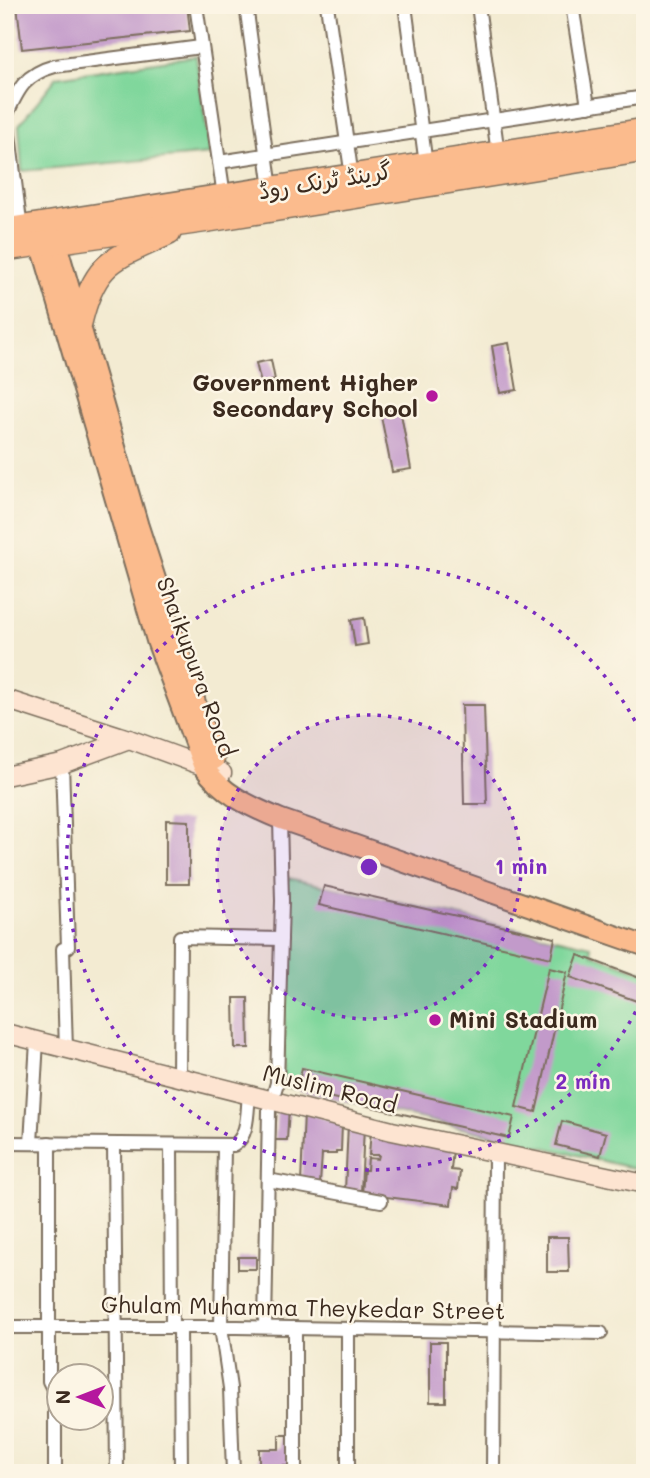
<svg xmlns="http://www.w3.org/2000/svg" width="650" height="1478" viewBox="0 0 650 1478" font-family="Mali,'Playpen Sans Arabic',sans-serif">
<rect width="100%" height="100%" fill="#fcf5e5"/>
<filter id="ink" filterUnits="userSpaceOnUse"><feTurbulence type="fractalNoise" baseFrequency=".0143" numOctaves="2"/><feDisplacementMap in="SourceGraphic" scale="14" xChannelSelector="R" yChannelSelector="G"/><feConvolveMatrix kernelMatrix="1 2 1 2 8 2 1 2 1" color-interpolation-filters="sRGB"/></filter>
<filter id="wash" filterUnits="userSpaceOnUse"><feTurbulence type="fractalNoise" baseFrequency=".00686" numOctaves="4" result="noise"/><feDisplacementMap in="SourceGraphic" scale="28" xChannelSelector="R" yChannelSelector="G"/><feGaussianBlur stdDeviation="1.57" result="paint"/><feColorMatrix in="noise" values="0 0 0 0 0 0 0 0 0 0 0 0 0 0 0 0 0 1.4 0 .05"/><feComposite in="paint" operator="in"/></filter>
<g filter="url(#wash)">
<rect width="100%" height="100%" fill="#f3ebd2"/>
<g fill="#80d79c" stroke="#5e805d" stroke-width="2">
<path d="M 196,56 L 210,154 L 22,171 L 19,125 L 57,77 Z"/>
<path d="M 288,878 L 591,946 L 592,954 L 645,973 L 645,1171 L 283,1086 Z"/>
</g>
<g id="blocks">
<g fill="#c29aca">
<path d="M 17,5 L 187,5 L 190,31 L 22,49 Z"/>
<path d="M 509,343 L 517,390 L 500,393 L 492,346 Z"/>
<path d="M 271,360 L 275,380 L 261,384 L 256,363 Z"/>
<path d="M 400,408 L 411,469 L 392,472 L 380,411 Z"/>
<path d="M 364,618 L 368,644 L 355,646 L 351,620 Z"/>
<path d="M 462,705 L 484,705 L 487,804 L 464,804 Z"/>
<path d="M 166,820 L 189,821 L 189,884 L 166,884 Z"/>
<path d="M 324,886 L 555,938 L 551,958 L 319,905 Z"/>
<path d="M 578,955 L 645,980 L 645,1004 L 570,977 Z"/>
<path d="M 549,968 L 567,972 L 536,1112 L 516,1107 Z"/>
<path d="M 234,998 L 248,998 L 249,1048 L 235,1048 Z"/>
<path d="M 302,1068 L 514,1117 L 509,1138 L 297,1090 Z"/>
<path d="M 277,1106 L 289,1107 L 287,1140 L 275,1140 Z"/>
<path d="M 304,1113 L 342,1123 L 341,1151 L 336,1151 L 336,1154 L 322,1154 L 320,1184 L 301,1183 Z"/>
<path d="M 562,1121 L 606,1133 L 600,1156 L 556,1145 Z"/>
<path d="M 348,1124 L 364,1126 L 361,1192 L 345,1191 Z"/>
<path d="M 371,1130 L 453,1149 L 451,1170 L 460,1171 L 458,1189 L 453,1188 L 451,1205 L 362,1194 L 364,1170 L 367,1170 L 368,1158 L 378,1159 L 379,1155 L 369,1155 Z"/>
<path d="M 547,1237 L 568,1237 L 569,1272 L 547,1272 Z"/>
<rect x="238" y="1257" width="18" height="12"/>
<rect x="430" y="1342" width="16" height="60"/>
<path d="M 279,1435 L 289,1435 L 289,1466 L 259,1466 L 259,1449 L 279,1449 Z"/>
</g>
</g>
</g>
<g filter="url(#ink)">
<use href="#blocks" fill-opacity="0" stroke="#7b6e5d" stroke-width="2"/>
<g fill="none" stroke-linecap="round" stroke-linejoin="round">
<g stroke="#7b6e5d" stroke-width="16">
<g id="street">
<path d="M 196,5 L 224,196"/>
<path d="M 246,5 L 271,189"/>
<path d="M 327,5 L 352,177"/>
<path d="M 405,5 L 426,165"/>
<path d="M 478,5 L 498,154"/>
<path d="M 572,5 L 588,106"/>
<path d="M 6,111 L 21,229"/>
<path d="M 6,116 C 18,89 25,74 55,66 L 201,47"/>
<path d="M 219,162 C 361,141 503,120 645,97"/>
<path d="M 62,764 L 68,947 L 63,949 L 66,1050"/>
<path d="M 179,1077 L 180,937 L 281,939"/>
<path d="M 5,1143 L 234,1145 C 249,1136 247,1110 249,1094"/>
<path d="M 31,1143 L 37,1041"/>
<path d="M 49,1143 L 49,1381 L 55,1393 L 55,1473"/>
<path d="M 114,1144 L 117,1473"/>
<path d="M 171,1146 L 172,1327"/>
<path d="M 224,1147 L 221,1327 L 230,1388 L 233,1473"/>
<path d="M 268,1180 L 381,1201"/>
<path d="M 5,1327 L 237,1327 L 601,1333"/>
<path d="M 180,1327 L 181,1473"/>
<path d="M 265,1327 L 269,1110 L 277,1083 L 282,901 L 280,819"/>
<path d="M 348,1329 L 348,1473"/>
<path d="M 295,1473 L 295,1328"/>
<path d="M 493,1473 L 495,1153"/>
</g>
</g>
<g stroke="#7b6e5d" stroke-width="21">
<g id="secondary">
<path d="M 5,699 L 129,739 L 222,773"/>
<path d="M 5,776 L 62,764 L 129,739"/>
<path d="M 5,1033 L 392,1131 L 645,1184"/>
</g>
</g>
<g stroke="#7b6e5d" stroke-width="23">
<g id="primary">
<path d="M 56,242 L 138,525 L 214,760"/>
<path d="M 41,244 L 157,642 L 203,766 C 222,794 249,806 280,819 L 645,946"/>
</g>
</g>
<g stroke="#7b6e5d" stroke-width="26">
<g id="highway">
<path d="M 5,230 L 645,130"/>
<path d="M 5,249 L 209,220 L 645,150"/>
<path d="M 80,323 C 95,259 115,259 169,233"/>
</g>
</g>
<use href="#street" stroke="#fff" stroke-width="12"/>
<use href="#secondary" stroke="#fde4d1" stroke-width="18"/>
<use href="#primary" stroke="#fbbb8d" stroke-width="19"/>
<use href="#highway" stroke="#fbbb8d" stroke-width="23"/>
</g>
</g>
<circle cx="369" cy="867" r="152" fill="#7b2cbf" fill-opacity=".12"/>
<g fill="none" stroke="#7b2cbf" stroke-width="3.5" stroke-dasharray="3.5 7">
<circle cx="369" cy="867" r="152"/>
<path d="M645 993A303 303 0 1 1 645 741"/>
</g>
<g fill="#b5179e" stroke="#fcf5e5" stroke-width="2.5">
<circle cx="432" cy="396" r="7"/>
<circle cx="435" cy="1020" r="7"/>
</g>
<g text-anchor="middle" stroke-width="5" stroke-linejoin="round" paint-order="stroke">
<g font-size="23" fill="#3b2a1e" stroke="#fcf5e5">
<text transform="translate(325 181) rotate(-9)" y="8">گرینڈ ٹرنک روڈ</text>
<text transform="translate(196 667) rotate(70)" y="8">Shaikupura Road</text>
<text transform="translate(330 1089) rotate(14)" y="8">Muslim Road</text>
<text transform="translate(303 1308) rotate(1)" y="8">Ghulam Muhamma Theykedar Street</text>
</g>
<g font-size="23" font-weight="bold" fill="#3b2a1e" stroke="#fcf5e5" text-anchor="end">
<text x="418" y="391">Government Higher<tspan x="418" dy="26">Secondary School</tspan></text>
<text x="449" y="1028" text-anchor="start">Mini Stadium</text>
</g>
</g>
<circle cx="369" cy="867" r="10" fill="#7b2cbf" stroke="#fcf5e5" stroke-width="3.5"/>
<g font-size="21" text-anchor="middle" font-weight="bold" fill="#7b2cbf" stroke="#fcf5e5" stroke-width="5" stroke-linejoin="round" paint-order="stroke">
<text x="521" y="874">1 min</text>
<text x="583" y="1089">2 min</text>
</g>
<rect width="650" height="1478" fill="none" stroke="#fcf5e5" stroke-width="28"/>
<g transform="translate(80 1397) rotate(270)"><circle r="33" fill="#fcf5e5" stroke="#afa495" stroke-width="2"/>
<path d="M0-5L12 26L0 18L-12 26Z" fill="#b5179e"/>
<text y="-10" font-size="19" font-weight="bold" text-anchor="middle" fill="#3b2a1e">N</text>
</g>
</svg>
